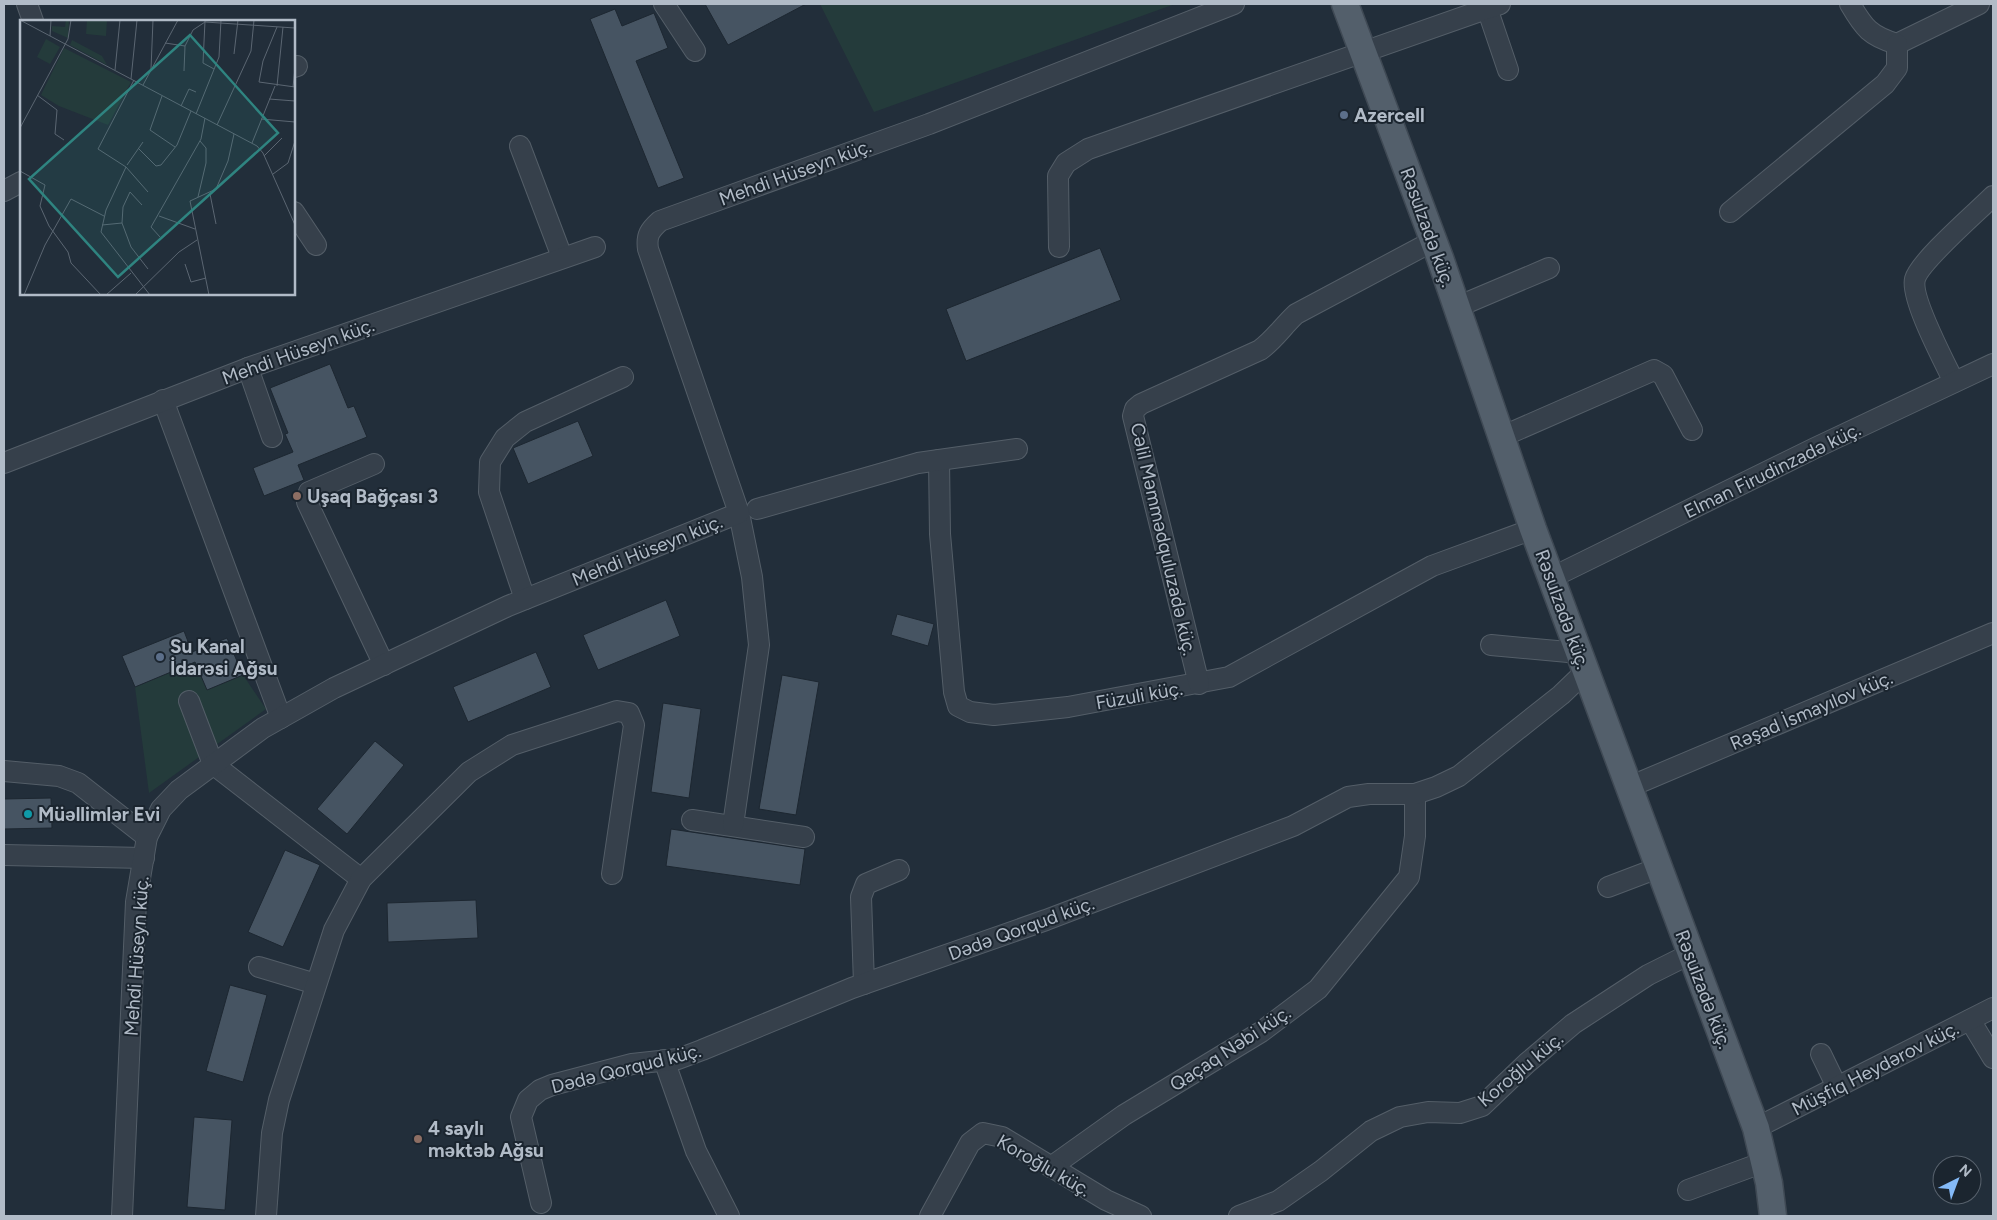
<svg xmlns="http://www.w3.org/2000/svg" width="1997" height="1220" viewBox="0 0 1997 1220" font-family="Figtree,sans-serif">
<rect width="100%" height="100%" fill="#222e3a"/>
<g fill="#243b3b">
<path d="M 820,4 L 1175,4 L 874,112 Z"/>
<path d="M 195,662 L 207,690 L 243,675 L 266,709 L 149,793 L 135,687 Z"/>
</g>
<g fill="#465462" stroke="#1d2731">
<path d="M 705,4 L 806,4 L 728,45 Z"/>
<path d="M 615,9 L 622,26 L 654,13 L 668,48 L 636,61 L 684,178 L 658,188 L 590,19 Z"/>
<path d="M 1100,248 L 1121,300 L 966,361 L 946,309 Z"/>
<path d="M 330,364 L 348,408 L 354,406 L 367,437 L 298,465 L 304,480 L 264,496 L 253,468 L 293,452 L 285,434 L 288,433 L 270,388 Z"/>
<path d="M 578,421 L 593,456 L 528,484 L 513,448 Z"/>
<path d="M 666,600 L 680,636 L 598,670 L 583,635 Z"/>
<path d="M 897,614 L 934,624 L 928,646 L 891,635 Z"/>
<path d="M 184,631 L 192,652 L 227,638 L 243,675 L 207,690 L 195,662 L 135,687 L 122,656 Z"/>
<path d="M 536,652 L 551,687 L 468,722 L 453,687 Z"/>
<path d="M 782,675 L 819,682 L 796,815 L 759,809 Z"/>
<path d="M 663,703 L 701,709 L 689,798 L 651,792 Z"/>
<path d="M 375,741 L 404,765 L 347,834 L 317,809 Z"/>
<path d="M 51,798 L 52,828 L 4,829 L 4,799 Z"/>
<path d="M 671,829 L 805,849 L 800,885 L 666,866 Z"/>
<path d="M 285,850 L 320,865 L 283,947 L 248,932 Z"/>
<path d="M 476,900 L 478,938 L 388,942 L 387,903 Z"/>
<path d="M 230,985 L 267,995 L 243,1082 L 206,1071 Z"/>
<path d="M 194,1117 L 232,1120 L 225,1210 L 187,1207 Z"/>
</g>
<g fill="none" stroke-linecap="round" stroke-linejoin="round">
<g stroke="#545e68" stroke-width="22">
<g id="minor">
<path d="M 27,4 L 33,21"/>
<path d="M 664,4 L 695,51"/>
<path d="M 1850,4 C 1864,28 1870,36 1897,44 L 1979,4"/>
<path d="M 1487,8 L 1508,70"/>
<path d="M 294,67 L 297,66"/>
<path d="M 520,146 L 562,257"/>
<path d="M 4,191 L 21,182"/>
<path d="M 294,212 L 316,245"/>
<path d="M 1730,212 L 1885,84 L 1897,68 L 1897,44"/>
<path d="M 1059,247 L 1058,176 L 1066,163 L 1088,149 L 1500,4"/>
<path d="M 1457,307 L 1549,268"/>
<path d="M 248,368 L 272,437"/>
<path d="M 1954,382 C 1945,363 1910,298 1915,279 C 1920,261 1977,212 1993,196"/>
<path d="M 163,400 L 281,718"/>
<path d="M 1501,437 L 1654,370 L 1663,375 L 1692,430"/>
<path d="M 939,460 L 940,534 L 954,692 L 958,706 L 970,712 L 994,715 L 1068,707 L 1229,677 L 1432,566 L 1533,529"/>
<path d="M 4,463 L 248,368 L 595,247"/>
<path d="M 374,464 L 309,492 L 307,502 L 384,665"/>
<path d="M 757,509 L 918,463 L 1017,449"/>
<path d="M 1551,578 L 1815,448 L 1993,364"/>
<path d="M 525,599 L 489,492 L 490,462 L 505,438 L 525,422 L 623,377"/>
<path d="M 1491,645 L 1579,653"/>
<path d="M 1199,684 L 1133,416 L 1135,409 L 1141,404 L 1260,350 C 1274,340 1283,326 1296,314 L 1433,241"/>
<path d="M 189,701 L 213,764 L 361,879"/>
<path d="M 4,771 L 59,776 L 78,783 L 147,837"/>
<path d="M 1629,787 L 1993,633"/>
<path d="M 692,820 L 804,837"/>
<path d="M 733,825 L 759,645 L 752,577 L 739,513"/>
<path d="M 4,855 L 144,858"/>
<path d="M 1608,887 L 1658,868"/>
<path d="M 259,967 L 316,984"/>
<path d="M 864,984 L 861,897 L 866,884 L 899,870"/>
<path d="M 1970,1020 L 1993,1058"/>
<path d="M 1821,1054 L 1837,1087"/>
<path d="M 664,1060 L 696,1151 L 729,1216"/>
<path d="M 1756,1128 L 1993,1008"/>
<path d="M 1051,1167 L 1124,1115 L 1261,1032 L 1318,989 L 1409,877 L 1415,836 L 1415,794"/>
<path d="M 1688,1190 L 1764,1162"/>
<path d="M 541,1203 L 521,1117 L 528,1100 L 540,1090 L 552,1085 L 632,1064 L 678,1059 L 702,1050 L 852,988 L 1046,920 L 1293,826 L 1348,797 L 1369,794 L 1415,794 L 1436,787 L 1459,776 L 1561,695 L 1586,671"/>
<path d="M 122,1216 L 136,902 L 147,837 L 161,809 L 179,790 L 263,728 L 334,688 L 508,606 L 739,513 L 648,249 C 646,235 650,230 660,221 L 929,124 L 1234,4"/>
<path d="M 266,1216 L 272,1133 L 279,1100 L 334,930 L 361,879 L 469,772 L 512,745 L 617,711 L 629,713 L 634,725 L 612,874"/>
<path d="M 930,1216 L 970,1143 L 983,1133 L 1002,1137 L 1106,1200 L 1141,1216"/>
<path d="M 1239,1216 L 1278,1201 L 1321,1171 L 1371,1131 L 1400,1117 L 1428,1112 L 1460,1113 L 1482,1106 L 1527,1063 L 1573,1024 L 1648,975 L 1690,954"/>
</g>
</g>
<g stroke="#3f4954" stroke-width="29">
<path id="major" d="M 1345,4 L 1440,258 L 1533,529 L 1756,1128 L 1769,1183 L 1773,1216"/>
</g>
<use href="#minor" stroke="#36404b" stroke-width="20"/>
<use href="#major" stroke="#535f6b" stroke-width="26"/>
</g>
<g fill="#5c6f8a" stroke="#1b252f" stroke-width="2">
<circle cx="1344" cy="115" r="5"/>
<circle cx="160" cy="657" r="5"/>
</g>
<g fill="#8d6e63" stroke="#1b252f" stroke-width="2">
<circle cx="297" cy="496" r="5"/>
<circle cx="418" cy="1139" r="5"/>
</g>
<circle fill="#0f9aa8" stroke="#1b252f" stroke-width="2" cx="28" cy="814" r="5"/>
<g text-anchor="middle" stroke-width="4" stroke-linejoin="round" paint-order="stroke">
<g font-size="19" font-weight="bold" fill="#b1bbc7" stroke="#1b252f" text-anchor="start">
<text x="1354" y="122">Azercell</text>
<text x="307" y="503">Uşaq Bağçası 3</text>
<text x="170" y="653">Su Kanal<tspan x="170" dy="22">İdarəsi Ağsu</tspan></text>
<text x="38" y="821">Müəllimlər Evi</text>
<text x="428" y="1135">4 saylı<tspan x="428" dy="22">məktəb Ağsu</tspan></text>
</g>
<g font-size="19" fill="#b1bbc7" stroke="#1b252f">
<text transform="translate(795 172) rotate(-20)" y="7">Mehdi Hüseyn küç.</text>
<text transform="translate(1428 227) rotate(70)" y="7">Rəsulzadə küç.</text>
<text transform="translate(298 351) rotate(-20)" y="7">Mehdi Hüseyn küç.</text>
<text transform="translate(1772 470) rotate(-26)" y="7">Elman Firudinzadə küç.</text>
<text transform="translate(1164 539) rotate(77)" y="7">Cəlil Məmmədquluzadə küç.</text>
<text transform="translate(647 550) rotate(-22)" y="7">Mehdi Hüseyn küç.</text>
<text transform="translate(1563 609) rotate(70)" y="7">Rəsulzadə küç.</text>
<text transform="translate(1139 695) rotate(-10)" y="7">Füzuli küç.</text>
<text transform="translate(1811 710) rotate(-23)" y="7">Rəşad İsmayılov küç.</text>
<text transform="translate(1021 928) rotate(-20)" y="7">Dədə Qorqud küç.</text>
<text transform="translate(136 956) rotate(-86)" y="7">Mehdi Hüseyn küç.</text>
<text transform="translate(1704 989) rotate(69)" y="7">Rəsulzadə küç.</text>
<text transform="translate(1230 1048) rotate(-33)" y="7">Qaçaq Nəbi küç.</text>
<text transform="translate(626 1068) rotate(-14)" y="7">Dədə Qorqud küç.</text>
<text transform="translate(1875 1068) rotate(-27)" y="7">Müşfiq Heydərov küç.</text>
<text transform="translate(1520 1069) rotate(-40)" y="7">Koroğlu küç.</text>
<text transform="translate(1044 1165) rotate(30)" y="7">Koroğlu küç.</text>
</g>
</g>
<g transform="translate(20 20)">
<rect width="275" height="275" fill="#222e3a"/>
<path d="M 46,0 L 49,0 L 48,18 L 32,11 L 32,6 L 45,7 ZM 67,0 L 87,0 L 86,16 L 66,14 ZM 26,19 L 40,27 L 30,44 L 17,37 ZM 52,20 L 82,36 L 87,45 L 50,25 ZM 44,28 L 111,62 L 88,105 L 39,86 L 21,75 Z" fill="#243b3b"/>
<path fill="none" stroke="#5b6672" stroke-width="1" d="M 0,0 L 237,126 L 243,133 L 275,205M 185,1 L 183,43 L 194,49M 257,7 L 243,41 L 239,62 L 275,67M 30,16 L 31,0M 145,23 L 165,26 L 173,10 L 185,2 L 275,8M 214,34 L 218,0M 131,49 L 133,0M 95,50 L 100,0M 164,51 L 165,26M 111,59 L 117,0M 114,60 L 78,129 L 106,147 L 86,190 L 81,212 L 130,275M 123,65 L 158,0M 257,66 L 263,7M 273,67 L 275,48M 17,75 L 37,90 L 35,114 L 44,120M 142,76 L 130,110 L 155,127M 249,79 L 275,81M 161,86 L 169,69 L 176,72M 176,94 L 199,37 L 201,0M 241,99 L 275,102M 197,105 L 231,31 L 234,0M 0,108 L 48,19 L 51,0M 232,123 L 255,66M 118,128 L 136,146 L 141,145 L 157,125 L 171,91M 244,136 L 262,118M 107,145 L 123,122M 106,147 L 128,172M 0,151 L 25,165 L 20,186 L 29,206 L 48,232 L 51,243 L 81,275M 253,154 L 268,143 L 275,121M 190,174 L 196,204M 178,177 L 186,143 L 186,128 L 180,121M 122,185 L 110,172 L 103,187 L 102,203 L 111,227 L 128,249M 139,196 L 175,209M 82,205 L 102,203M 140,217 L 131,207 L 181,119 L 185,98M 165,244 L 171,262 L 186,258M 4,275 L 25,225 L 51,179 L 84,196M 86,275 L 111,253M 115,275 L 159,232 L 177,220M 189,275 L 170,181 L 196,169 L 208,141 L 214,114"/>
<path fill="#2f8480" fill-opacity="0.15" stroke="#2f8480" stroke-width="2.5" d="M 170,15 L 258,113 L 98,257 L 9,159 Z"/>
<rect width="275" height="275" fill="none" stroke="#b1bbc7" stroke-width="2.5"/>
</g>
<rect width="1997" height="1220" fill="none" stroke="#b1bbc7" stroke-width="10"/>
<g transform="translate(1957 1180) rotate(42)"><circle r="24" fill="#1b252f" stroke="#57616c"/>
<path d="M0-4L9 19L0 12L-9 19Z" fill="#84baf8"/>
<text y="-8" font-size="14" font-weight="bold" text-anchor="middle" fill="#b1bbc7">N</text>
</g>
</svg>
